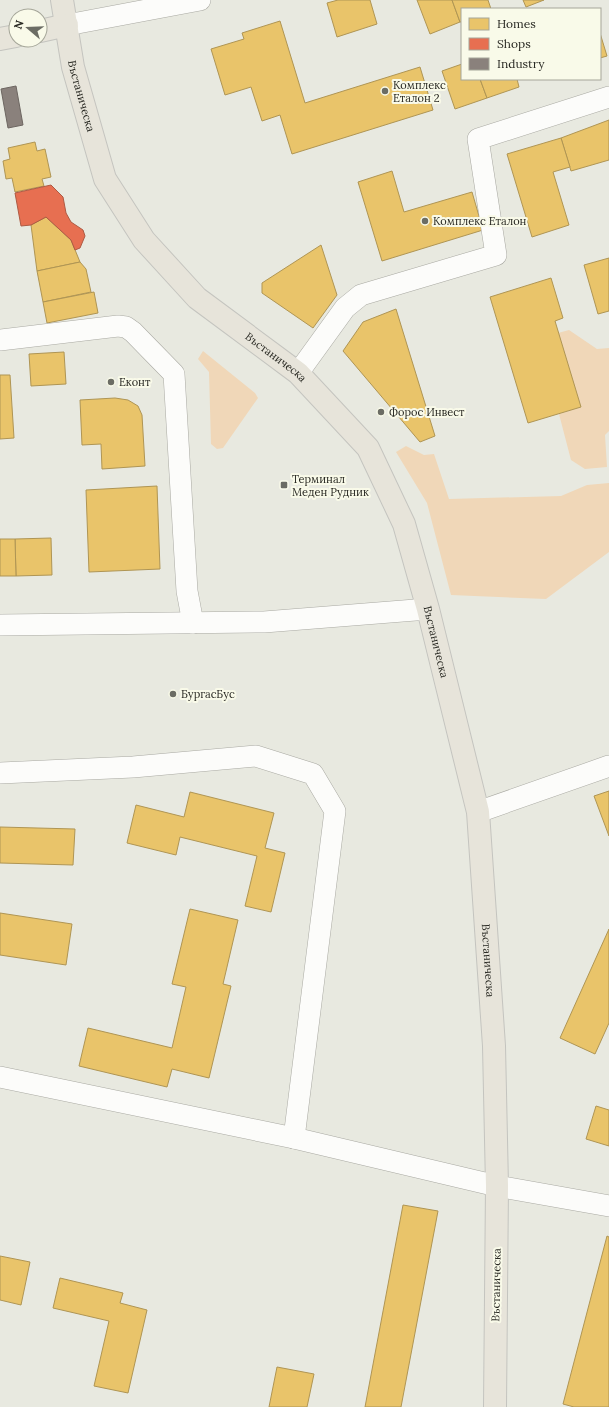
<svg xmlns="http://www.w3.org/2000/svg" width="609" height="1407" viewBox="0 0 609 1407" font-family="Lora,serif">
<rect width="100%" height="100%" fill="#e8e9e0"/>
<g fill="#f0d7b8">
<path d="M 569,330 L 597,349 L 609,348 L 609,431 L 605,435 L 607,467 L 585,469 L 571,460 L 559,414 L 581,407 L 558,333 Z"/>
<path d="M 203,351 L 255,393 L 258,398 L 223,448 L 217,449 L 211,444 L 209,372 L 198,359 Z"/>
<path d="M 406,446 L 424,455 L 434,454 L 449,499 L 561,496 L 587,485 L 609,483 L 609,552 L 546,599 L 451,595 L 427,503 L 396,452 Z"/>
</g>
<g fill="#e9c46a" stroke="#af9554">
<path d="M 338,0 L 370,0 L 377,24 L 337,37 L 327,3 Z"/>
<path d="M 417,0 L 452,0 L 460,22 L 430,34 Z"/>
<path d="M 452,0 L 488,0 L 491,9 L 462,9 L 462,22 L 460,22 Z"/>
<path d="M 523,0 L 544,0 L 526,7 Z"/>
<path d="M 280,21 L 305,103 L 420,67 L 433,110 L 292,154 L 280,115 L 262,121 L 251,87 L 225,95 L 211,49 L 244,39 L 242,33 Z"/>
<path d="M 600,33 L 607,56 L 600,58 Z"/>
<path d="M 462,64 L 462,79 L 480,79 L 487,98 L 455,109 L 442,71 Z"/>
<path d="M 480,79 L 517,79 L 519,87 L 487,98 Z"/>
<path d="M 609,120 L 609,160 L 571,171 L 561,138 Z"/>
<path d="M 561,138 L 570,167 L 553,172 L 569,225 L 532,237 L 507,154 Z"/>
<path d="M 35,142 L 37,151 L 45,149 L 51,177 L 42,179 L 44,186 L 15,192 L 12,178 L 6,179 L 3,161 L 10,159 L 8,148 Z"/>
<path d="M 392,171 L 404,212 L 472,192 L 483,230 L 382,261 L 358,182 Z"/>
<path d="M 46,217 L 71,240 L 80,262 L 37,271 L 31,225 Z"/>
<path d="M 321,245 L 337,295 L 313,328 L 262,293 L 262,283 Z"/>
<path d="M 609,258 L 609,311 L 598,314 L 584,265 Z"/>
<path d="M 80,262 L 86,269 L 91,292 L 43,302 L 37,271 Z"/>
<path d="M 551,278 L 563,318 L 555,321 L 581,407 L 528,423 L 490,297 Z"/>
<path d="M 94,292 L 98,313 L 47,323 L 43,302 Z"/>
<path d="M 396,309 L 435,436 L 420,442 L 343,351 L 363,322 Z"/>
<path d="M 64,352 L 66,384 L 31,386 L 29,354 Z"/>
<path d="M 0,375 L 10,375 L 14,438 L 0,439 Z"/>
<path d="M 115,398 L 128,400 L 138,406 L 142,415 L 145,466 L 102,469 L 101,444 L 82,445 L 80,400 Z"/>
<path d="M 157,486 L 160,569 L 89,572 L 86,490 Z"/>
<path d="M 51,538 L 52,575 L 16,576 L 15,539 Z"/>
<path d="M 0,539 L 15,539 L 16,576 L 0,576 Z"/>
<path d="M 609,791 L 609,836 L 594,796 Z"/>
<path d="M 190,792 L 274,813 L 265,848 L 285,853 L 271,912 L 245,906 L 257,856 L 180,837 L 176,855 L 127,843 L 136,805 L 184,817 Z"/>
<path d="M 0,827 L 75,829 L 73,865 L 0,863 Z"/>
<path d="M 190,909 L 238,920 L 223,984 L 231,986 L 209,1078 L 172,1069 L 167,1087 L 79,1066 L 88,1028 L 172,1048 L 186,987 L 172,984 Z"/>
<path d="M 0,913 L 72,924 L 66,965 L 0,955 Z"/>
<path d="M 609,929 L 609,1023 L 595,1054 L 560,1038 Z"/>
<path d="M 596,1106 L 609,1110 L 609,1146 L 586,1139 Z"/>
<path d="M 403,1205 L 438,1211 L 401,1407 L 365,1407 Z"/>
<path d="M 607,1236 L 609,1237 L 609,1407 L 574,1407 L 563,1404 Z"/>
<path d="M 0,1256 L 30,1262 L 21,1305 L 0,1300 Z"/>
<path d="M 60,1278 L 123,1293 L 120,1303 L 147,1310 L 128,1393 L 94,1386 L 109,1321 L 53,1308 Z"/>
<path d="M 277,1367 L 314,1374 L 307,1407 L 269,1407 Z"/>
</g>
<path fill="#e76f51" stroke="#ae5a43" d="M 51,185 L 63,197 L 66,213 L 71,222 L 83,230 L 85,236 L 80,248 L 75,250 L 71,240 L 46,217 L 31,225 L 21,226 L 15,193 Z"/>
<path fill="#8a817c" stroke="#6d6661" d="M 16,86 L 23,125 L 8,128 L 1,89 Z"/>
<g fill="none" stroke-linecap="round" stroke-linejoin="round">
<g stroke="#a9a9a2" stroke-width="22">
<g id="minor">
<path d="M 67,25 L 200,0"/>
<path d="M 0,340 L 118,326 L 126,327 L 133,332 L 174,374 L 187,591 L 193,623"/>
<path d="M 298,373 L 345,308 L 361,295 L 496,255 L 478,139 L 609,97"/>
<path d="M 0,625 L 264,622 L 428,609"/>
<path d="M 0,773 L 133,767 L 256,756 L 313,774 L 335,811 L 294,1138"/>
<path d="M 478,812 L 609,766"/>
<path d="M 0,1077 L 294,1138 L 497,1186 L 609,1206"/>
</g>
</g>
<g stroke="#c4c4bf" stroke-width="24">
<g id="major">
<path id="s1" d="M 62,0 L 73,67 L 105,179 L 144,240 L 197,298 L 298,373 L 368,448 L 404,524 L 428,609 L 478,812 L 494,1046 L 497,1186 L 495,1407"/>
<path d="M 40,31 L 67,25"/>
<path d="M 0,39 L 16,36"/>
</g>
</g>
<use href="#minor" stroke="#fcfcfa" stroke-width="21"/>
<use href="#major" stroke="#e7e4da" stroke-width="22"/>
</g>
<g fill="#6b6c64" stroke="#f9fae9" stroke-width="1.5">
<circle cx="385" cy="91" r="4"/>
<circle cx="425" cy="221" r="4"/>
<circle cx="111" cy="382" r="4"/>
<circle cx="381" cy="412" r="4"/>
<rect x="280" y="481" width="8" height="8" rx="2"/>
<circle cx="173" cy="694" r="4"/>
</g>
<g text-anchor="middle" stroke-width="4" stroke-linejoin="round" paint-order="stroke">
<g font-size="11" fill="#282822" stroke="#f9fae9" text-anchor="start">
<text x="393" y="89">Комплекс<tspan x="393" dy="13">Еталон 2</tspan></text>
<text x="433" y="225">Комплекс Еталон</text>
<text x="119" y="386">Еконт</text>
<text x="389" y="416">Форос Инвест</text>
<text x="292" y="483">Терминал<tspan x="292" dy="13">Меден Рудник</tspan></text>
<text x="181" y="698">БургасБус</text>
</g>
<g font-size="11" fill="#282822" stroke="#f9fae9">
<text dy="4" stroke="none"><textPath href="#s1" startOffset="98">Въстаническа</textPath></text>
<text dy="4" stroke="none"><textPath href="#s1" startOffset="434">Въстаническа</textPath></text>
<text dy="4" stroke="none"><textPath href="#s1" startOffset="770">Въстаническа</textPath></text>
<text dy="4" stroke="none"><textPath href="#s1" startOffset="1094">Въстаническа</textPath></text>
<text transform="translate(496 1285) rotate(-89)" y="4">Въстаническа</text>
</g>
</g>
<rect x="461" y="8" width="140" height="72" fill="#f9fae9" stroke="#a5a699"/>
<rect x="469" y="18" width="20" height="12" fill="#e9c46a" stroke="#a5a699"/>
<text x="497" y="28" font-size="12" fill="#282822">Homes</text>
<rect x="469" y="38" width="20" height="12" fill="#e76f51" stroke="#a5a699"/>
<text x="497" y="48" font-size="12" fill="#282822">Shops</text>
<rect x="469" y="58" width="20" height="12" fill="#8a817c" stroke="#a5a699"/>
<text x="497" y="68" font-size="12" fill="#282822">Industry</text>
<g transform="translate(28 28) rotate(289)"><circle r="19" fill="#f9fae9" stroke="#a5a699"/>
<path d="M0-3L7 15L0 10L-7 15Z" fill="#6b6c64"/>
<text y="-6" font-size="11" font-weight="bold" text-anchor="middle" fill="#282822">N</text>
</g>
</svg>
